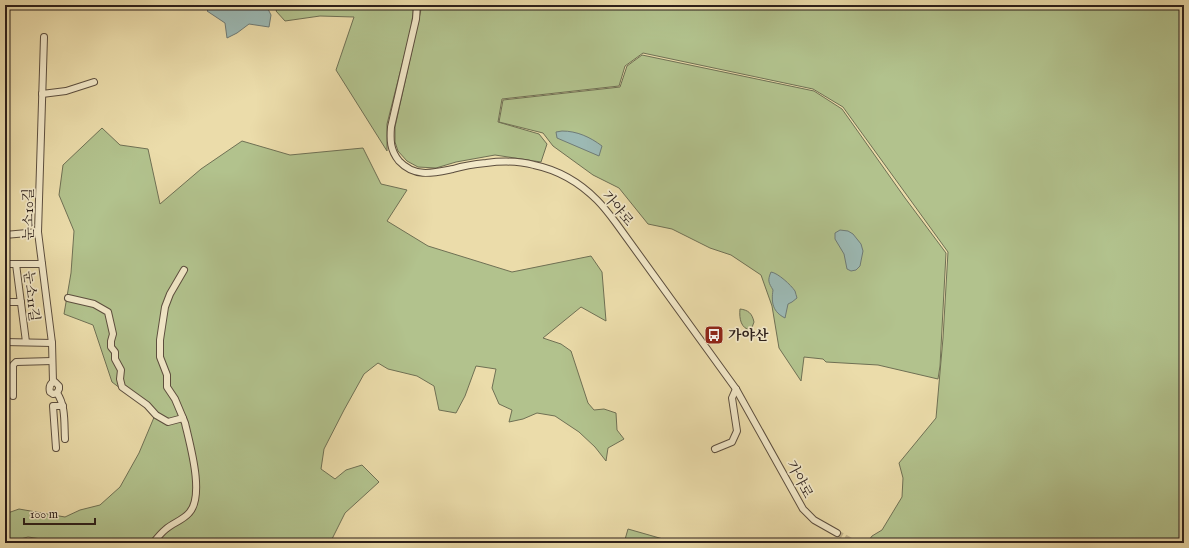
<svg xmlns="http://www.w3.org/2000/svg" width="1189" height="548" viewBox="0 0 1189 548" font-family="'IM FELL English','Noto Serif KR',serif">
<rect width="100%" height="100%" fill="#ebdcaa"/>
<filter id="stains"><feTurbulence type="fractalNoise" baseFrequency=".005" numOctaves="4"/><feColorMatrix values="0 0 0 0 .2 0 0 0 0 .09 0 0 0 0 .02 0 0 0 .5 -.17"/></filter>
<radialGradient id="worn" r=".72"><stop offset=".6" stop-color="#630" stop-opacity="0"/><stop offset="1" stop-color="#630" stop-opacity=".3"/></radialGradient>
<g fill="#b2c28d" stroke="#6f7054">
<path d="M 279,5 L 414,5 L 411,29 L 387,124 L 387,151 L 336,70 L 354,17 L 320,16 L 285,21 L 276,11 Z"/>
<path d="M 422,5 L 1184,5 L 1184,543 L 865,543 L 869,540 L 872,536 L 882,530 L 902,497 L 903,478 L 899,463 L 936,418 L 943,338 L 948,252 L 843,107 L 813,89 L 643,53 L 625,66 L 619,86 L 502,99 L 498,122 L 539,134 L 547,144 L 541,162 L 495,155 L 456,162 L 436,168 L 418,167 L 407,161 L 398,151 L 395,142 L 395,127 Z"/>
<path d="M 642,55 L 814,91 L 842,109 L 905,198 L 946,253 L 940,366 L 938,379 L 878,365 L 826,362 L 823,359 L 804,357 L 801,381 L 779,348 L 772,306 L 761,275 L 731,255 L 710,248 L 672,229 L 648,224 L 619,188 L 593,175 L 553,146 L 543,133 L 499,122 L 503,100 L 620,87 L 627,66 Z"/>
<path d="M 102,128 L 120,145 L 148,149 L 160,204 L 201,169 L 242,141 L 290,155 L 363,148 L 381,184 L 407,190 L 387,221 L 428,246 L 512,272 L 591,256 L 602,272 L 606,321 L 581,307 L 543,338 L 561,344 L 571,351 L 588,403 L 594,410 L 604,409 L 616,413 L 617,430 L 624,439 L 608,448 L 606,461 L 595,447 L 579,432 L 555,416 L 537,413 L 523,419 L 509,422 L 512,410 L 499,404 L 492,388 L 496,369 L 476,366 L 465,396 L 456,413 L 439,410 L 434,386 L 417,376 L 388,369 L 378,363 L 364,374 L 344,410 L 324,449 L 321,469 L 335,479 L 346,470 L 362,465 L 379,482 L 345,513 L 330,543 L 91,543 L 48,540 L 28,537 L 5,543 L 5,514 L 19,509 L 65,517 L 80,510 L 100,505 L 120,487 L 139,453 L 155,415 L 112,382 L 93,325 L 64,314 L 71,273 L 74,231 L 59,195 L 63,165 Z"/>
<path d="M 740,309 C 748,310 752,313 754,322 L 751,330 C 741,329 739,319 740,309 Z"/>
<path d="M 628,529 L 677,543 L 624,543 Z"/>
</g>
<g fill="#9cb9b4" stroke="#6f7b76">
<path d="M 214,5 L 269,5 L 268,9 L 271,15 L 269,27 L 249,24 L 237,33 L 227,38 L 225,23 L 207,11 L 211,7 Z"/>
<path d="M 562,131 C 577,131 590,137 602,146 L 599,156 L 557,138 L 556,132 Z"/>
<path d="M 840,230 L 848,231 L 853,234 L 861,244 L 863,251 L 860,266 L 856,270 L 851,271 L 847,269 L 844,254 L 835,239 L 835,233 Z"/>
<path d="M 771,272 C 778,273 791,285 795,291 C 796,293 796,296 797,298 L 792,302 L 788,304 L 785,318 C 773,312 771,303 773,290 C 769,283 767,281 771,272 Z"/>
</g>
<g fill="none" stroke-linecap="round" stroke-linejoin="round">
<path stroke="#c5b68d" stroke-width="6" stroke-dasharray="6 3" stroke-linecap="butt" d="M 837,533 L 855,543"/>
<g stroke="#5c4e3e" stroke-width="8">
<g id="minor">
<path d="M 417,5 L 416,19 L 391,127 C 390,140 390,150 399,161 C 415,178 433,173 453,169 C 463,166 475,164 486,163 C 501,161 519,161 534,165 C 558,170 580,183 597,200 C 604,207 610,215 616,223 L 736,389 L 803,509 L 814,520 L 837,533"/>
<path d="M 44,37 L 38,232 L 52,343 L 53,382 C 49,385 49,388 50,392 L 53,394 L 57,393 L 59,389 L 59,386 L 55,382 L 53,382"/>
<path d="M 42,94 L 66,91 L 94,82"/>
<path d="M 5,235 L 38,232"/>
<path d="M 5,264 L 16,264 L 26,342"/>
<path d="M 16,264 L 42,264"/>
<path d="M 68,298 L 94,304 L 108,312 L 113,334 L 111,341 L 111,347 L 115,352 L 115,359 L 121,370 L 120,379 L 122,387 L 147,405 L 156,415 L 168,422 L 183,418 L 185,423 C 190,445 205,496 189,513 C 183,520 173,523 166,529 C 161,533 157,538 153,543"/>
<path d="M 5,302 L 21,302"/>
<path d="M 5,342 L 52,343"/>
<path d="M 57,393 C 66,406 64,424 65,439"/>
<path d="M 13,396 L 13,365 L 16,362 L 52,361"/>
<path d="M 183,418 L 175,399 L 167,387 L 167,375 L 160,357 L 160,340 L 165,307 L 170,294 L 184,270"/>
<path d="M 56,448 L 53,406 L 63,406"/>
<path d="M 715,449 L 732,442 L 737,431 L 732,398 L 736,389"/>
</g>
</g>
<use href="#minor" stroke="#f2e8c8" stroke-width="6"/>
</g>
<defs>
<g id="bus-square" transform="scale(1)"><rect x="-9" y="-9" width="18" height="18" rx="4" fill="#8f2418" stroke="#f2e8c8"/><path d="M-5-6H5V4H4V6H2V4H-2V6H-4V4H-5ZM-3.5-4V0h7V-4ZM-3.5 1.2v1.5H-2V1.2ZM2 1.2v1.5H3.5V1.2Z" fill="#fff"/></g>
</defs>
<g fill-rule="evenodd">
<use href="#bus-square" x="714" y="335"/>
</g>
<g text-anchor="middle" stroke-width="3.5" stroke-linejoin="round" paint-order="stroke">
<g font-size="14" fill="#2c1f1a" stroke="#f2e8c8">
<text transform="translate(618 208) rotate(50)" y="5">가야로</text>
<text transform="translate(28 214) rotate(-90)" y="5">눈소10길</text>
<text transform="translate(32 296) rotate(83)" y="5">눈소11길</text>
<text transform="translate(800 479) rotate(62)" y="5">가야로</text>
</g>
<g font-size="14" font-weight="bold" fill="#2c1f1a" stroke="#f2e8c8" text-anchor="start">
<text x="728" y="340">가야산</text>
</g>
</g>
<rect width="1189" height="548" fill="none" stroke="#ebdcaa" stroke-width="20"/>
<rect x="6" y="6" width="1177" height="536" fill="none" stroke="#2c1f1a" stroke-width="2"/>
<rect x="10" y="10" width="1169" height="528" fill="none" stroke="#2c1f1a"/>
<path d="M24 518v6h71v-6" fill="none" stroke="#2c1f1a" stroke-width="2"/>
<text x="30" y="518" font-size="12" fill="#2c1f1a" stroke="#f2e8c8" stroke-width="3" paint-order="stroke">100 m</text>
<rect width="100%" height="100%" filter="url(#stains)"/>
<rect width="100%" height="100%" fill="url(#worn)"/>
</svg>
